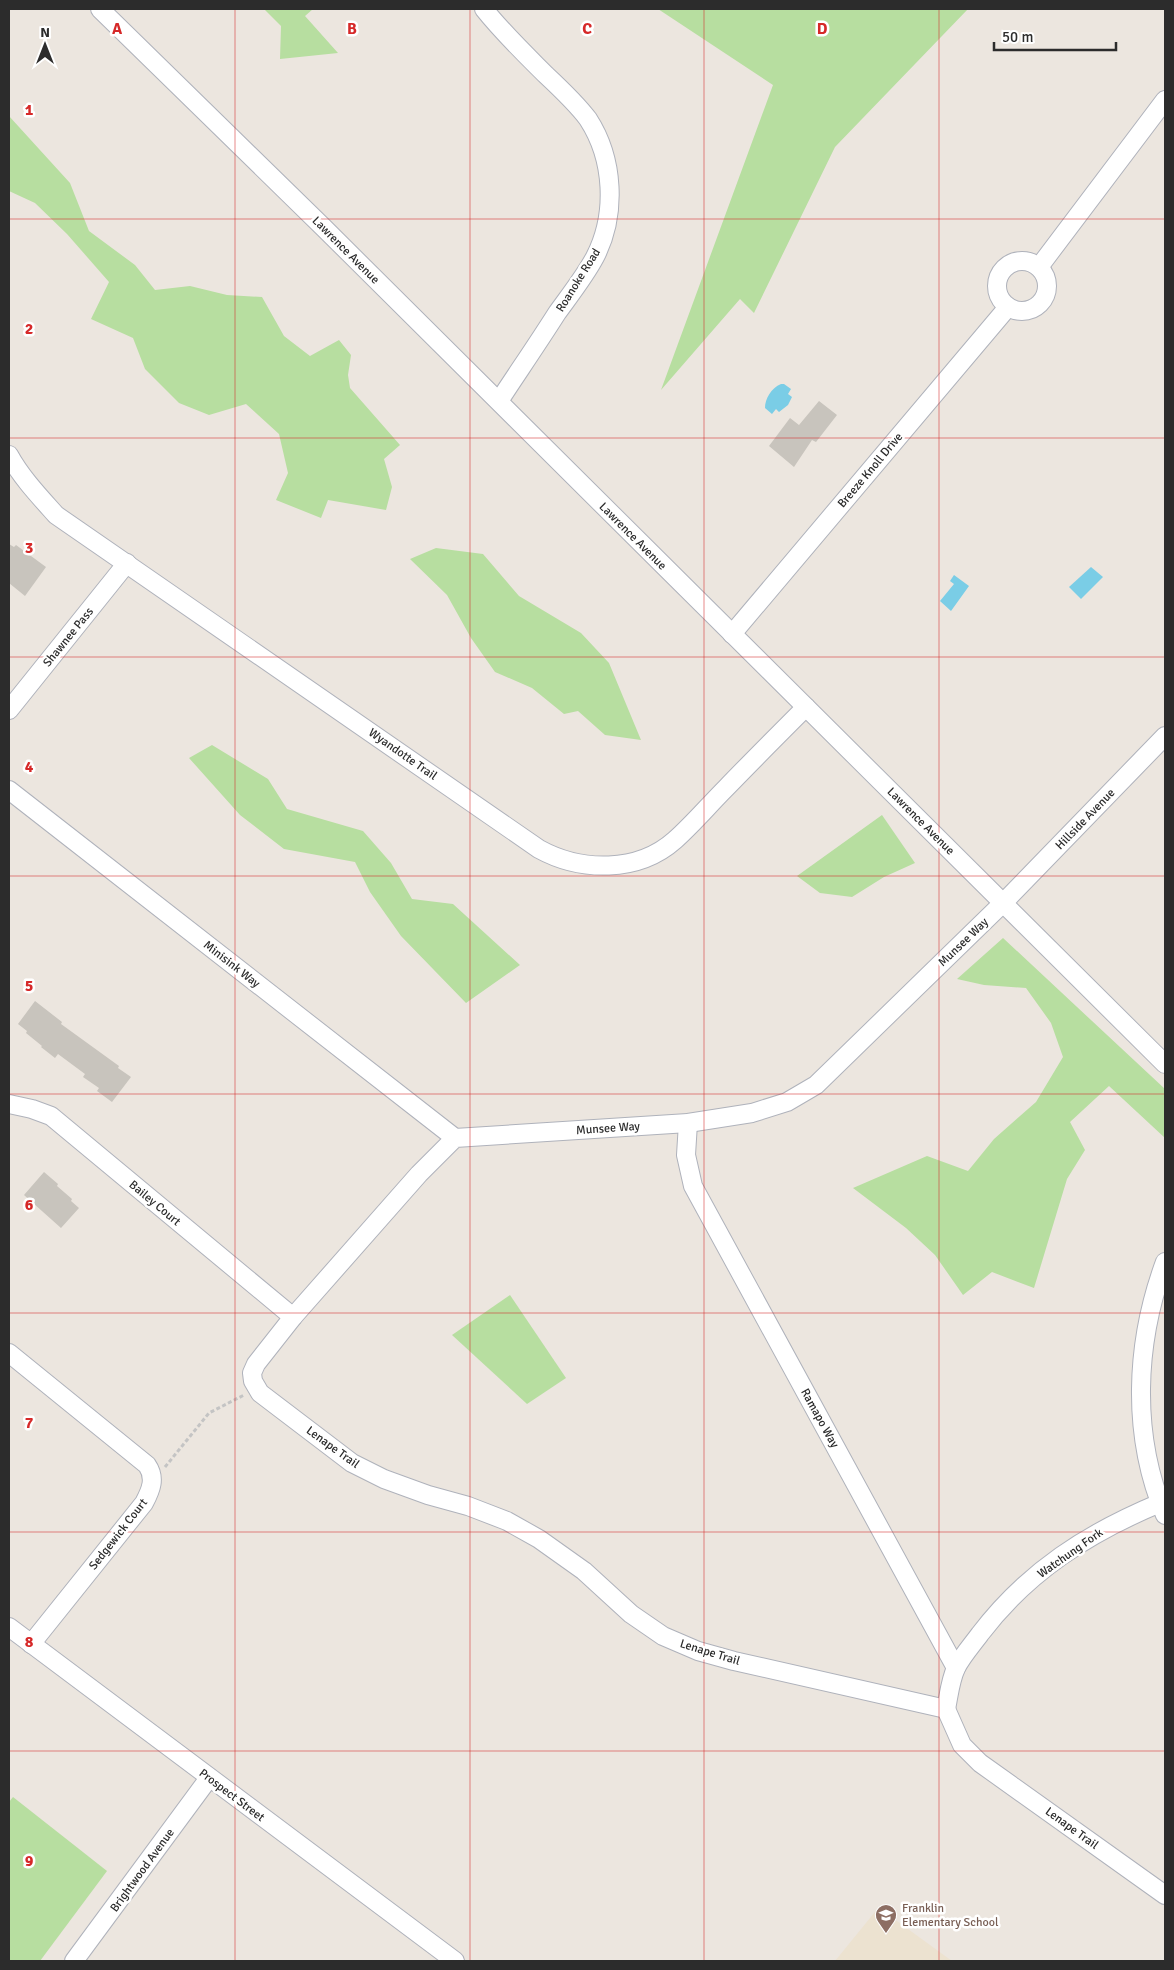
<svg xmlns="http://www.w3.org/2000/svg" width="1174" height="1970" viewBox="0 0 1174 1970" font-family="Signika,sans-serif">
<rect width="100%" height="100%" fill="#ece6df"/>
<path fill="#ece2d0" d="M 879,1907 L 879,1908 L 952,1961 L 835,1961 Z"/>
<g fill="#b7dea0">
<path d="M 264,9 L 313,9 L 305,16 L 338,53 L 280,59 L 281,26 Z"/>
<path d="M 658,9 L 968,9 L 835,147 L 754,313 L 740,299 L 661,390 L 773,85 Z"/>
<path d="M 9,116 L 70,183 L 89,231 L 135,265 L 155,290 L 190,286 L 227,295 L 262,297 L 284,336 L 310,356 L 339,340 L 351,355 L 348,375 L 350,388 L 400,445 L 384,459 L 392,487 L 386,510 L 328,500 L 321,518 L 276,500 L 288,473 L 279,434 L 246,404 L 209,415 L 179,403 L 145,369 L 133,338 L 91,319 L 109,282 L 67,234 L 35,203 L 9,191 Z"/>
<path d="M 436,548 L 483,554 L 519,596 L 581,633 L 609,663 L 641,740 L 605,735 L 578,711 L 564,714 L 532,688 L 495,672 L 471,638 L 447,595 L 410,559 Z"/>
<path d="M 212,745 L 268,779 L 287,809 L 363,831 L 391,863 L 412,899 L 453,904 L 520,965 L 466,1003 L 401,936 L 370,892 L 355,862 L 284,849 L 240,815 L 189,758 Z"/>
<path d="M 882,815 L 915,863 L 884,877 L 852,897 L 820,893 L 797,876 Z"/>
<path d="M 1003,938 L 1165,1089 L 1165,1138 L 1109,1086 L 1070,1122 L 1085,1150 L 1067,1179 L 1034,1288 L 992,1272 L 963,1295 L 935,1255 L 906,1228 L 853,1188 L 927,1156 L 968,1171 L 994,1139 L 1036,1102 L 1063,1057 L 1051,1023 L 1026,988 L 984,985 L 957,979 Z"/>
<path d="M 510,1295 L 566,1378 L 527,1404 L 452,1335 Z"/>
<path d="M 13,1797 L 107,1871 L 40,1961 L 9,1961 L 9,1802 Z"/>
</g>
<g fill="#7acde6">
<path d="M 781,384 L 784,384 L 791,389 L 788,394 L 792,397 L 788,405 L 779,412 L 776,409 L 772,414 L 765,408 C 765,399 771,388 781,384 Z"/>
<path d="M 1091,567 L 1103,577 L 1081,599 L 1069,587 Z"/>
<path d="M 954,575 L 969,586 L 951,611 L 940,601 L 954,584 L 950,581 Z"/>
</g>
<g fill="#c8c4bd">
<path d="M 819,401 L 837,415 L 816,442 L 812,440 L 794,467 L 769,446 L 790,418 L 799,425 Z"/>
<path d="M 9,544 L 14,547 L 16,545 L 46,567 L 25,596 L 9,583 Z"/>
<path d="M 35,1001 L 62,1022 L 61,1024 L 119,1066 L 118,1068 L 131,1077 L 112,1102 L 97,1091 L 99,1088 L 83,1077 L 85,1074 L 58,1054 L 55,1058 L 41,1047 L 42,1046 L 26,1033 L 27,1031 L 18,1024 Z"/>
<path d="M 44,1172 L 58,1184 L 57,1186 L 72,1199 L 71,1201 L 79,1208 L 61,1228 L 24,1195 Z"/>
</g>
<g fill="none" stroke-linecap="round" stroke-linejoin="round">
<g stroke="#afb2bb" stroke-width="20">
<g id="minor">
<path d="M 100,9 L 324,228 L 1165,1064"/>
<path d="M 484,9 C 503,33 525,54 546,75 C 561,89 576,103 588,119 C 614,159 617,214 595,257 C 585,276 570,295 557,313 C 538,343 518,372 499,401"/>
<circle cx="1022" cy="286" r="25"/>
<path d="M 1039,267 L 1165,100"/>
<path d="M 9,455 C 21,477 39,496 56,515 L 539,849 C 581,872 638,873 675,840 C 693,824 709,805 726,788 C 752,761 779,734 806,707"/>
<path d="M 732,634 L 1008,307"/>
<path d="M 9,710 L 127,563"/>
<path d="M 1165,736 L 1004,902 L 816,1085 L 787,1102 L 752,1113 L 688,1123 L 455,1138 L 419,1174 L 293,1317 L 256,1364 L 252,1373 L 253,1381 L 260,1393 L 352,1463 L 384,1479 L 428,1495 L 468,1506 L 507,1521 L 539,1539 L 584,1571 L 631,1614 L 663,1636 L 698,1651 L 734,1661 L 946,1709 L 962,1745 L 980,1763 L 1165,1895"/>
<path d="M 9,790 L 455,1138"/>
<path d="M 9,1104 L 32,1109 L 51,1116 L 293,1317"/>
<path d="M 688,1123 L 686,1155 L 693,1186 L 956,1668"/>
<path d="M 1165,1262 C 1135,1343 1131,1435 1165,1515"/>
<path d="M 9,1353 L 147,1465 C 156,1478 151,1490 144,1503 L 31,1644"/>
<path d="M 9,1627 L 455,1961"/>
<path d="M 946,1709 C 949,1695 950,1681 956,1668 C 962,1656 972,1645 980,1634 C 1028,1571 1088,1533 1160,1503"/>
<path d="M 74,1961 L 209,1778"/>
</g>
</g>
<path stroke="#c4c4c4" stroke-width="3" stroke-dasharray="4 2.5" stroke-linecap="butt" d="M 165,1467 L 209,1413 L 244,1395"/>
<use href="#minor" stroke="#fff" stroke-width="18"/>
</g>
<path fill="none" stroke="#d62828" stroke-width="1" stroke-opacity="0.55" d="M 235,9 L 235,1961M 470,9 L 470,1961M 704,9 L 704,1961M 939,9 L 939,1961M 9,219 L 1165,219M 9,438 L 1165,438M 9,657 L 1165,657M 9,876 L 1165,876M 9,1094 L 1165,1094M 9,1313 L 1165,1313M 9,1532 L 1165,1532M 9,1751 L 1165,1751"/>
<defs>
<g id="school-pin" transform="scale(1.125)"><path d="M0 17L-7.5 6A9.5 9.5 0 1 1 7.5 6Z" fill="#8d6e63" stroke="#fff"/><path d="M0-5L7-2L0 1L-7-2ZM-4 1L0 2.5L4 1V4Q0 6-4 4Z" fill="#fff"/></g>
</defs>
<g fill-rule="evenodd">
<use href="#school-pin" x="886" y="1915"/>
</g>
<g text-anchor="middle" stroke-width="5" stroke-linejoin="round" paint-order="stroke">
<g font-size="12" fill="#2c2c2c" stroke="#fff">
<text transform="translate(346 250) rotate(45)" y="4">Lawrence Avenue</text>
<text transform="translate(578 280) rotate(-58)" y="4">Roanoke Road</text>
<text transform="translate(870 470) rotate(-50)" y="4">Breeze Knoll Drive</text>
<text transform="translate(633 536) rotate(45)" y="4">Lawrence Avenue</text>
<text transform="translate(68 637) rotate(-51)" y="4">Shawnee Pass</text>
<text transform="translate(403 754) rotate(35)" y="4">Wyandotte Trail</text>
<text transform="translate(1085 819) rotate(-46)" y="4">Hillside Avenue</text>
<text transform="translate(921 821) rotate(45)" y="4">Lawrence Avenue</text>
<text transform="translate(963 942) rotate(-44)" y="4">Munsee Way</text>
<text transform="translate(232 964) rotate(38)" y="4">Minisink Way</text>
<text transform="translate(608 1128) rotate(-4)" y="4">Munsee Way</text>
<text transform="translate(155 1203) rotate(40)" y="4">Bailey Court</text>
<text transform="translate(820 1418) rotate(61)" y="4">Ramapo Way</text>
<text transform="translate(333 1447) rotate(36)" y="4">Lenape Trail</text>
<text transform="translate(118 1534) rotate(-52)" y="4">Sedgewick Court</text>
<text transform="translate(1070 1553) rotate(-35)" y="4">Watchung Fork</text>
<text transform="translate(710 1652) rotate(17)" y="4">Lenape Trail</text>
<text transform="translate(232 1795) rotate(37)" y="4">Prospect Street</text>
<text transform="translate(1072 1828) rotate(36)" y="4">Lenape Trail</text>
<text transform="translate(142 1870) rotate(-54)" y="4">Brightwood Avenue</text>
</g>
<g font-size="12" fill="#785e54" stroke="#fff" text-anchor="start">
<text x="902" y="1912">Franklin<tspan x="902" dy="14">Elementary School</tspan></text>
</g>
</g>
<g font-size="16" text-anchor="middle" font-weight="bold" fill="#d62828" stroke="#fff" stroke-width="5" stroke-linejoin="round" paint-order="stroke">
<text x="117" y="34">A</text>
<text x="352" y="34">B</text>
<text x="587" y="34">C</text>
<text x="822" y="34">D</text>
<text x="29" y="115">1</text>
<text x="29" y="334">2</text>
<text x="29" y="553">3</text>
<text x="29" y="772">4</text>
<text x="29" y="991">5</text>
<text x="29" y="1210">6</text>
<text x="29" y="1428">7</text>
<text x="29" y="1647">8</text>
<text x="29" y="1866">9</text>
</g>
<rect width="1174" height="1970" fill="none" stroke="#2c2c2c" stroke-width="20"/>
<g transform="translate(45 45)" stroke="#ffffff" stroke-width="4" paint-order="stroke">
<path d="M0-4L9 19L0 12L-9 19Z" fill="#2c2c2c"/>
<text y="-8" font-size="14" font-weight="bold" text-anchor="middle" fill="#2c2c2c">N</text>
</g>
<path d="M994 42v8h122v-8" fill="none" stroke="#2c2c2c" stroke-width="2.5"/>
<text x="1002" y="42" font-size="15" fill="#2c2c2c" stroke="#ffffff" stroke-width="4" paint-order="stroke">50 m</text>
</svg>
